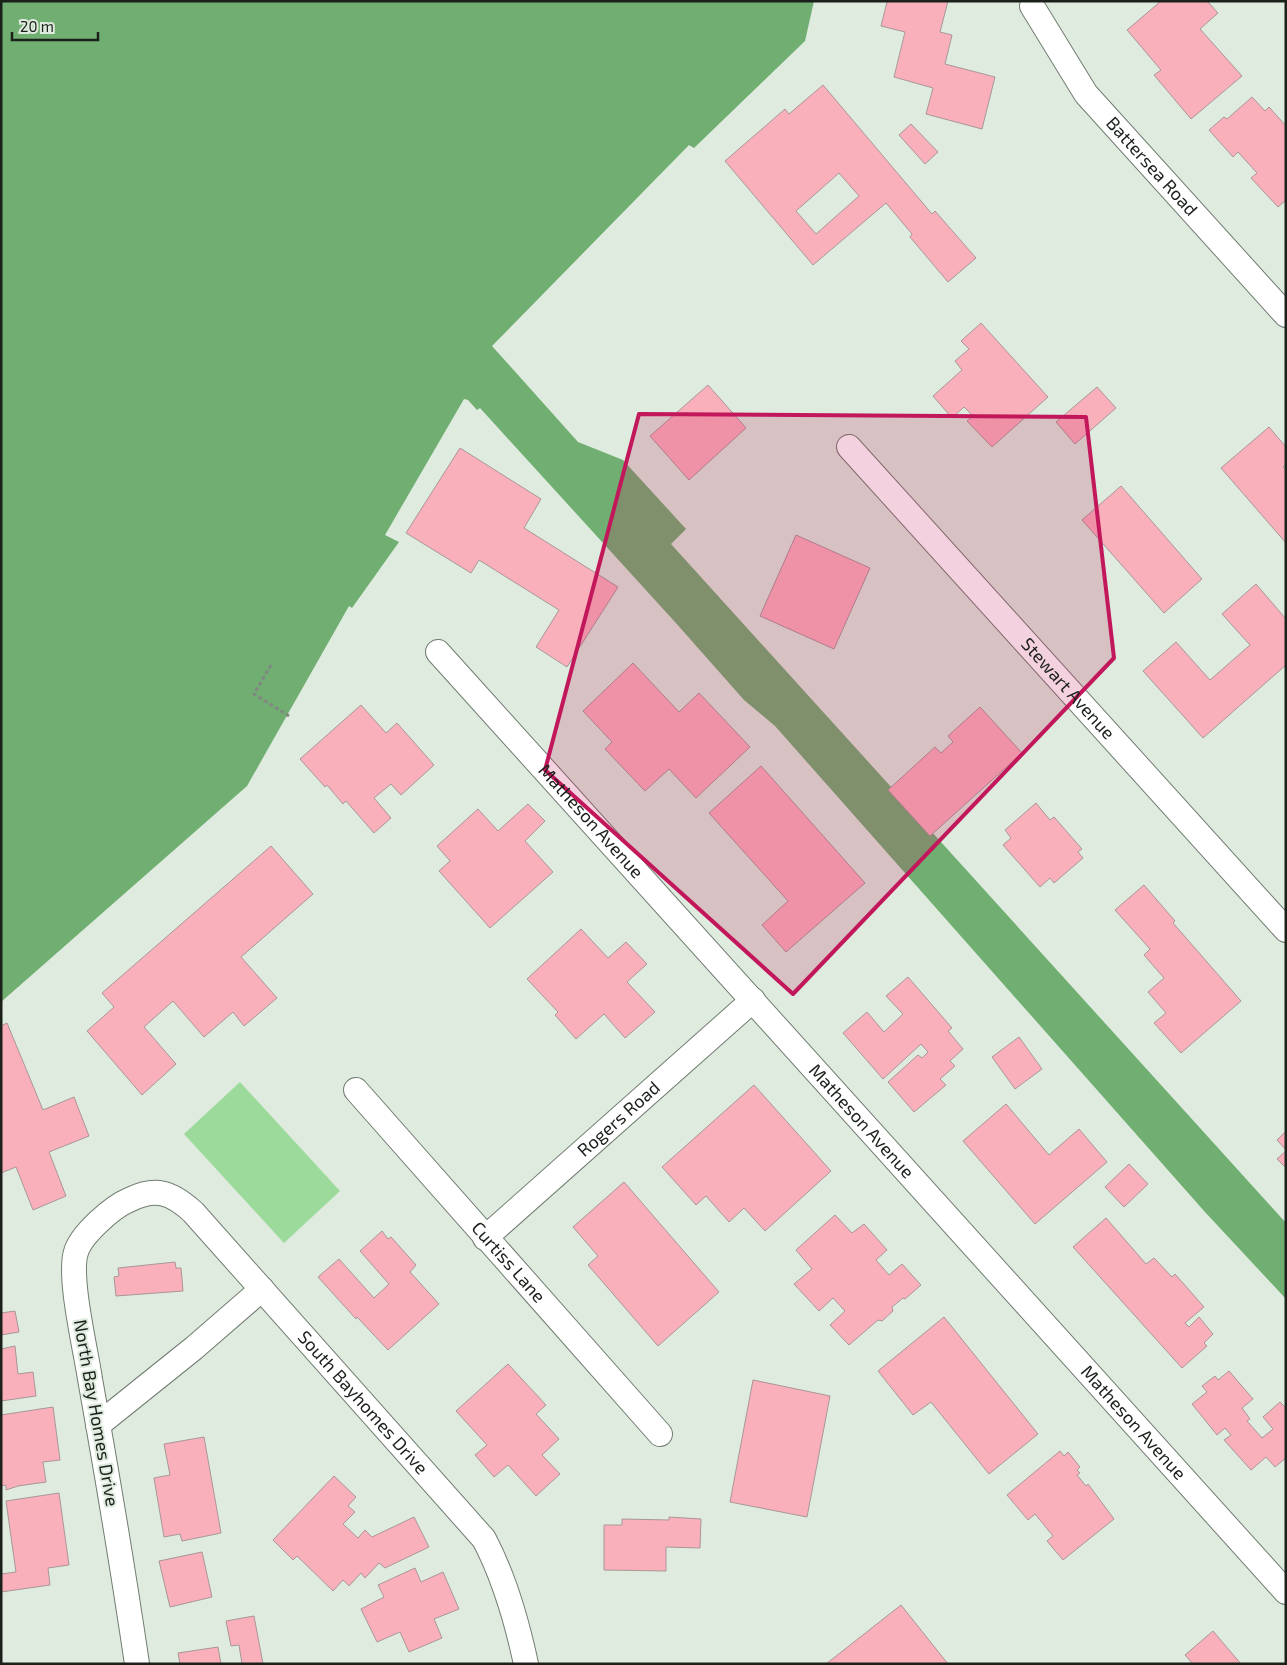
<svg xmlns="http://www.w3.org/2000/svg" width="1287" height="1665" viewBox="0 0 1287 1665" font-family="'Exo 2',sans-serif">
<rect width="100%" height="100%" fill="#deebde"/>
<path fill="#9cda9c" d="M 240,1082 L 340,1191 L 284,1243 L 184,1134 Z"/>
<path fill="#70ae71" d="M 1,1 L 814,1 L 805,41 L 694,148 L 689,145 L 492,346 L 578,442 L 623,460 L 686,529 L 671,544 L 1286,1223 L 1286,1299 L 1205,1212 L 775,726 L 744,700 L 675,622 L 480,408 L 477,410 L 468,400 L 464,399 L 385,535 L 399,542 L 352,608 L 349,606 L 247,786 L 1,1002 Z"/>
<g fill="#fab0bb" stroke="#a99699" fill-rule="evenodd">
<path d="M 884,1 L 948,1 L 940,32 L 952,35 L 945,64 L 995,77 L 982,129 L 926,114 L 933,88 L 894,77 L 905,32 L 881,26 L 887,2 Z"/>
<path d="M 1161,1 L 1207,1 L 1218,13 L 1200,29 L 1242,76 L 1191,119 L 1154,75 L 1161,70 L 1127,30 Z"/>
<path d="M 823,85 L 932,214 L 935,211 L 976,258 L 948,282 L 910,237 L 912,234 L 886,203 L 813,265 L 725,161 L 785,109 L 789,114 ZM 839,173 L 859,196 L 816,234 L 796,211 Z"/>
<path d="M 1252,97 L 1265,111 L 1269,107 L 1286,126 L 1286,200 L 1278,207 L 1251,178 L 1257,173 L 1238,152 L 1233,157 L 1209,130 L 1224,117 L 1227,119 Z"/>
<path d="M 911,124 L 938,152 L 925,164 L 899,135 Z"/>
<path d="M 981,323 L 1048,397 L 992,447 L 967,421 L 973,416 L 964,407 L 952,418 L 933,396 L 962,370 L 955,361 L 969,349 L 961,341 Z"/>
<path d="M 708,385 L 746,428 L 689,480 L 650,436 Z"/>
<path d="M 1097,387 L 1116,408 L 1075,444 L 1056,422 Z"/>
<path d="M 1269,427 L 1286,447 L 1286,464 L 1283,467 L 1286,470 L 1286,543 L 1221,468 Z"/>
<path d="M 460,448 L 541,499 L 524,528 L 618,587 L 567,667 L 536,647 L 559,610 L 479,560 L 471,573 L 406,533 Z"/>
<path d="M 1121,486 L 1202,579 L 1164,613 L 1082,520 Z"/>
<path d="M 796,535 L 870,568 L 834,649 L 760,616 Z"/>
<path d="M 1256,584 L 1286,619 L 1286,665 L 1203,738 L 1143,671 L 1176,642 L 1210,680 L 1250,645 L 1222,614 Z"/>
<path d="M 633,663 L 679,712 L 699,693 L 750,747 L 696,798 L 669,769 L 645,791 L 605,749 L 612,742 L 583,711 Z"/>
<path d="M 361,705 L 386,733 L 397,723 L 434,765 L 401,795 L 391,784 L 374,798 L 391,818 L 374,833 L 346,801 L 343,804 L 327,785 L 325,787 L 300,759 Z"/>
<path d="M 980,707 L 1022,753 L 930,836 L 888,790 L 935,747 L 941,753 L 953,742 L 948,736 Z"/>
<path d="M 761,766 L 865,883 L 786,952 L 762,925 L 788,901 L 709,813 Z"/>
<path d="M 1036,803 L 1050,820 L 1054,817 L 1082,849 L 1078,852 L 1083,858 L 1054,883 L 1050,878 L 1040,887 L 1003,845 L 1011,838 L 1005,830 Z"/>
<path d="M 528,804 L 545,821 L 525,841 L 553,872 L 490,928 L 439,871 L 450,861 L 437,846 L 478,809 L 498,831 Z"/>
<path d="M 271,846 L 313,894 L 241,957 L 277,998 L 244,1026 L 233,1012 L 204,1037 L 173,1001 L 144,1027 L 176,1064 L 142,1095 L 87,1031 L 114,1007 L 102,993 Z"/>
<path d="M 1144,885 L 1175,921 L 1173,923 L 1241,1001 L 1181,1053 L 1154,1023 L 1166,1013 L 1148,992 L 1164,978 L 1144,955 L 1150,949 L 1115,910 Z"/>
<path d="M 581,929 L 608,958 L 626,942 L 647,964 L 627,982 L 655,1012 L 625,1038 L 604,1014 L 576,1039 L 555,1015 L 558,1012 L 527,979 Z"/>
<path d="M 908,977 L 952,1028 L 948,1031 L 963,1049 L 950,1061 L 955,1066 L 940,1079 L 946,1085 L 914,1112 L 888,1082 L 918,1055 L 922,1058 L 928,1052 L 921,1044 L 883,1079 L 843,1033 L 867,1012 L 884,1032 L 903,1014 L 886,996 Z"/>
<path d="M 7,1023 L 43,1110 L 74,1097 L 89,1136 L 49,1152 L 66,1196 L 33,1210 L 16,1167 L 1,1173 L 1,1026 Z"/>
<path d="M 1019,1037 L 1042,1069 L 1015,1089 L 992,1057 Z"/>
<path d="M 754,1085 L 831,1171 L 765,1231 L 744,1208 L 729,1222 L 706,1196 L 696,1205 L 662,1167 Z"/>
<path d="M 1006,1104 L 1049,1155 L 1079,1129 L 1107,1162 L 1035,1224 L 963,1141 Z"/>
<path d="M 1286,1131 L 1286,1150 L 1277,1140 Z"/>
<path d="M 1286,1151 L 1286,1168 L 1277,1159 Z"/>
<path d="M 1129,1164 L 1148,1184 L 1124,1207 L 1105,1187 Z"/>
<path d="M 624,1182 L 719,1292 L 658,1346 L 588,1265 L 598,1256 L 573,1227 Z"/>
<path d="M 835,1215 L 852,1233 L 864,1224 L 887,1250 L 876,1260 L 889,1275 L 902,1264 L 921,1285 L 905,1299 L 903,1298 L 892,1307 L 893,1311 L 882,1321 L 878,1320 L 849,1345 L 830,1325 L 845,1311 L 833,1298 L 819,1311 L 794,1284 L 812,1269 L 796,1250 Z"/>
<path d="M 1106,1218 L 1146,1264 L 1154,1258 L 1172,1277 L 1175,1274 L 1204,1307 L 1185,1323 L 1189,1327 L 1199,1317 L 1213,1334 L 1204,1343 L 1207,1346 L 1182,1368 L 1073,1247 Z"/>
<path d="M 382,1231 L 388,1239 L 391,1237 L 416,1265 L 410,1272 L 439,1304 L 388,1350 L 357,1317 L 356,1319 L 318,1277 L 339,1259 L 374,1298 L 389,1284 L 360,1251 Z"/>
<path d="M 175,1262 L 176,1268 L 181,1268 L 183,1291 L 116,1296 L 114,1277 L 119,1276 L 118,1268 Z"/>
<path d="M 15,1311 L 19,1332 L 1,1335 L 1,1313 Z"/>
<path d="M 944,1317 L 1038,1434 L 989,1474 L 931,1402 L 913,1415 L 878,1371 Z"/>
<path d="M 15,1346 L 18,1374 L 33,1372 L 36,1396 L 1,1401 L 1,1349 Z"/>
<path d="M 508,1364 L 546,1405 L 536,1414 L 559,1439 L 542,1455 L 560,1474 L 536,1496 L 508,1465 L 494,1477 L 475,1455 L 487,1445 L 456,1411 Z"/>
<path d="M 1229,1371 L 1253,1399 L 1242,1408 L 1250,1419 L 1247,1421 L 1262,1438 L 1273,1429 L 1263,1417 L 1280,1402 L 1286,1408 L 1286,1458 L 1275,1467 L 1266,1457 L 1251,1470 L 1224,1440 L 1231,1435 L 1225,1428 L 1217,1435 L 1192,1404 L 1207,1392 L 1202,1386 L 1215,1376 L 1218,1380 Z"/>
<path d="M 753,1380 L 830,1396 L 807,1517 L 730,1502 Z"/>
<path d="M 53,1407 L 60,1460 L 43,1462 L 46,1482 L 18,1486 L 6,1490 L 6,1485 L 1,1486 L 1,1415 Z"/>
<path d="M 204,1437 L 221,1533 L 182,1541 L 180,1534 L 164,1537 L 154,1478 L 170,1475 L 164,1444 Z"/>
<path d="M 1060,1451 L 1064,1456 L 1068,1452 L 1080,1467 L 1077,1470 L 1080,1473 L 1077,1475 L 1086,1486 L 1088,1484 L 1114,1519 L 1063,1560 L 1047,1541 L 1053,1536 L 1035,1514 L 1028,1520 L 1007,1495 Z"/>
<path d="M 334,1476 L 356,1497 L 348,1506 L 355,1512 L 343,1524 L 358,1538 L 365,1530 L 372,1537 L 414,1517 L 429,1547 L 385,1568 L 379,1563 L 365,1578 L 361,1573 L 349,1586 L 343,1580 L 333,1591 L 297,1556 L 293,1560 L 273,1540 Z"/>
<path d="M 59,1493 L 69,1565 L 48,1568 L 50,1585 L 1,1592 L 1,1574 L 16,1572 L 6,1501 Z"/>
<path d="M 669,1517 L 701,1519 L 700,1548 L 666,1547 L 666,1571 L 604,1570 L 604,1525 L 622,1525 L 622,1519 L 669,1520 Z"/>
<path d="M 202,1552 L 212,1597 L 170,1607 L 159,1561 Z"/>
<path d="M 415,1568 L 421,1582 L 443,1572 L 459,1609 L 434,1619 L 442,1638 L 409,1652 L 400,1632 L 377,1642 L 361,1609 L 384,1597 L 378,1585 Z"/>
<path d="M 901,1605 L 948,1664 L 826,1664 Z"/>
<path d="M 254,1616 L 263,1664 L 242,1664 L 239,1645 L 231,1646 L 226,1621 Z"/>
<path d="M 1213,1631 L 1241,1664 L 1193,1664 L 1185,1655 Z"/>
<path d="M 218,1647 L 221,1664 L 180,1664 L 178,1653 Z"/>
</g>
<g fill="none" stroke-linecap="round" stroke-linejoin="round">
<g stroke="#727d72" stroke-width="26">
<g id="street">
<path id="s1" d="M 1032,6 L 1086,94 L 1286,315"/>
<path id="s2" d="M 849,447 L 1286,930"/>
<path id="s3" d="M 438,652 L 1286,1592"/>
<path id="s4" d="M 356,1090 L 660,1434"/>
<path id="s5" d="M 485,1238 L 753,1000"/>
<path d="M 98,1425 L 194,1348 L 262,1289"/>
<path id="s6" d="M 137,1664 C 123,1569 107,1474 90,1379 C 86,1351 68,1277 76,1252 C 81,1235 112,1207 129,1200 C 156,1187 171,1192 193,1212 L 484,1539 C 504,1577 517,1622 526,1664"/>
</g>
</g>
<path stroke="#808980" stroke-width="3" stroke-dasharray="4 2.5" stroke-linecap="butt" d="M 271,665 L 254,694 L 289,716"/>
<use href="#street" stroke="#fff" stroke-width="24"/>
</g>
<path fill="#c2185b" fill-opacity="0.2" stroke="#c2185b" stroke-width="4" stroke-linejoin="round" d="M 639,414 L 1086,417 L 1114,658 L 793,994 L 545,770 Z"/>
<g text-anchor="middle" stroke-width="4" stroke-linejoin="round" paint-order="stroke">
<g font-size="18" fill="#1b201b" stroke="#deebde">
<text dy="6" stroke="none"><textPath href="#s1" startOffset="201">Battersea Road</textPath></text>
<text dy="6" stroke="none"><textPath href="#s2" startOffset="326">Stewart Avenue</textPath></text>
<text dy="6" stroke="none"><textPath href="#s3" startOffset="228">Matheson Avenue</textPath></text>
<text dy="6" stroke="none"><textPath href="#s5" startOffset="179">Rogers Road</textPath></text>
<text dy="6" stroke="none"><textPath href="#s3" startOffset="632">Matheson Avenue</textPath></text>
<text dy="6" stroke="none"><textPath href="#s4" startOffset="230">Curtiss Lane</textPath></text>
<text dy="6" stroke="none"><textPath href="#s6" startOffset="819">South Bayhomes Drive</textPath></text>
<text transform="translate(96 1413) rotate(80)" y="6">North Bay Homes Drive</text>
<text dy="6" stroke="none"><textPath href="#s3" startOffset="1038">Matheson Avenue</textPath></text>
</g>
</g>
<rect width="1287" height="1665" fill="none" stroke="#1b201b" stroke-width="5"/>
<path d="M12 32v8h86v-8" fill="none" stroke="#1b201b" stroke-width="2.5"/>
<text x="20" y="32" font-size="15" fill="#1b201b" stroke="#deebde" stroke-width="4" paint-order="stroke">20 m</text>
</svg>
